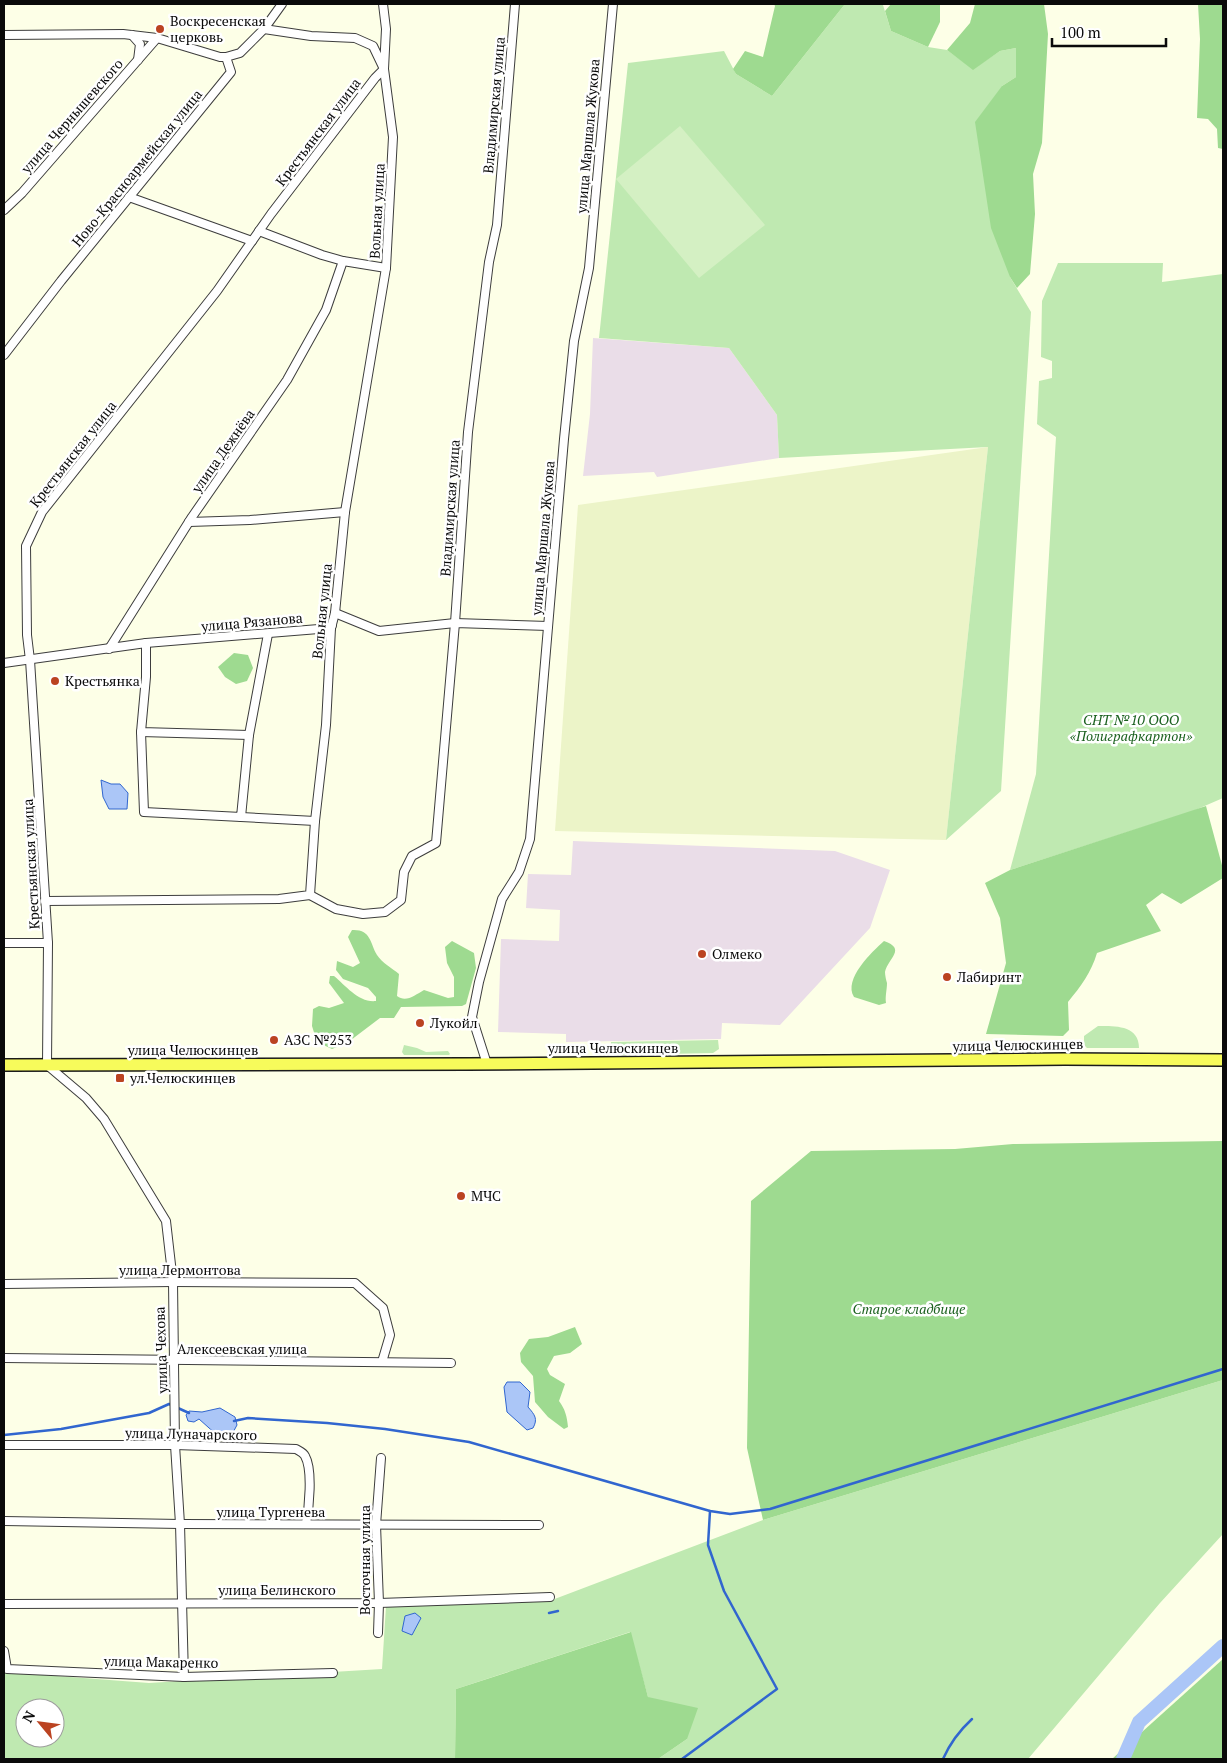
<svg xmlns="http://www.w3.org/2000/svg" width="1227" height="1763" viewBox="0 0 1227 1763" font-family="'PT Serif',serif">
<rect width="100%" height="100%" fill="#fdffe7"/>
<g fill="#eadde8">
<path d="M 593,338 L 729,348 L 777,415 L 779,458 L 657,477 L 654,472 L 583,476 L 590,414 Z"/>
<path d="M 573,841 L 835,851 L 890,870 L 870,928 L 780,1025 L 722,1023 L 721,1039 L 566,1042 L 566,1034 L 498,1032 L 501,939 L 559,941 L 560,910 L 526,908 L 528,874 L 571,875 Z"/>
</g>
<path fill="#ecf4c8" d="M 988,447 L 946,840 L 555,831 L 578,505 Z"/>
<g fill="#bfe9b1" fill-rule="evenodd">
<path d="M 845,4 L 883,5 L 891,31 L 928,47 L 947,50 L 973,69 L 1000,51 L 1016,48 L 1016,77 L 1002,86 L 1010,277 L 1031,312 L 1001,791 L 946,840 L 988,447 L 779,458 L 777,415 L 729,348 L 599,338 L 628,63 L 724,51 L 736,74 L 772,96 Z"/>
<path d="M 1058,263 L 1163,263 L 1162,282 L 1223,274 L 1223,798 L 1193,811 L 1010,870 L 1036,774 L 1056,437 L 1037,424 L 1039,381 L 1052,378 L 1052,361 L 1041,357 L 1042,301 Z"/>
<path d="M 1098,1026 C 1115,1026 1139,1025 1139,1048 L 1087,1048 L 1084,1045 L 1084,1036 Z"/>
<path d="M 718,1040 L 719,1049 L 713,1053 L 617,1055 L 611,1053 L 611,1042 Z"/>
<path d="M 404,1045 L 417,1048 L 426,1052 L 448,1051 L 450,1054 L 449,1055 L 404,1055 L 402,1052 Z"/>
<path d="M 1223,1380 L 1223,1534 L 1160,1603 L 1028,1759 L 658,1759 L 687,1739 L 648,1697 L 630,1632 L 456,1689 L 455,1759 L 4,1759 L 4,1672 L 149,1683 L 382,1669 L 386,1606 L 552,1600 L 763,1520 ZM 25,1708 L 55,1708 L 55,1738 L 25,1738 Z"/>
</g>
<g fill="#9eda90">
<path d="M 774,4 L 845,4 L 772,96 L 736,74 L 733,69 L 745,51 L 763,57 L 775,6 Z"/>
<path d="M 891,4 L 940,4 L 940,22 L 928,47 L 891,31 L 885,11 Z"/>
<path d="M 975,4 L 1044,4 L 1048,34 L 1042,143 L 1033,174 L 1035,214 L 1030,274 L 1017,288 L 1010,277 L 991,228 L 975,122 L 1002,86 L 1016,77 L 1016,48 L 1000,51 L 973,70 L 947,50 L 970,23 Z"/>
<path d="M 1198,4 L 1223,4 L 1223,149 L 1218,148 L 1217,129 L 1208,119 L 1197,118 L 1200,39 Z"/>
<path d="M 234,653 L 248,655 L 253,668 L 247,681 L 236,684 L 225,677 L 218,667 Z"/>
<path d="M 1206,806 L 1223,869 L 1223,878 L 1181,904 L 1162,893 L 1146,905 L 1161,931 L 1097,953 C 1091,973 1081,986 1068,1002 L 1069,1030 L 1063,1036 L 986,1034 L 1006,963 L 1000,918 L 985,883 L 1010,870 Z"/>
<path d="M 352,930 C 371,929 370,943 377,955 C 382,963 392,968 399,974 L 397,996 C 406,1003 415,995 424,990 L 448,998 L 454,997 L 454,977 L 447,963 L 445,947 L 452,941 L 474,953 L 476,968 L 466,1004 L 462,1006 L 401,1007 L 394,1018 L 380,1018 L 347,1043 L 332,1049 L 317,1042 L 312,1026 L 313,1009 L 319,1006 L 329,1008 L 344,1003 L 329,983 L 330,976 L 334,976 C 346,986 359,1003 376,1001 L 376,997 L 368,988 L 343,979 L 336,970 L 337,961 L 353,967 L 360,963 L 348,937 Z"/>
<path d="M 884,941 C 907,949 888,958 885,972 C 885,975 886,980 887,983 C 887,990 885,996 886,1003 L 879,1005 L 854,997 C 843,979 872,952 884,941 Z"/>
<path d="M 1223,1141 L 1223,1380 L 763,1520 L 747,1448 L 751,1201 L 811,1151 L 955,1149 L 1013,1144 Z"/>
<path d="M 575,1327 L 582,1344 L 570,1353 L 554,1356 L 547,1369 L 550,1375 L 565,1384 L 559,1401 C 565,1409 567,1416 568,1427 L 564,1429 L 548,1417 L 535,1402 L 533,1376 L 521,1362 L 520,1353 L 529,1339 L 548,1337 Z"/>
<path d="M 631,1632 L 648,1697 L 698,1708 L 687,1739 L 658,1759 L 455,1759 L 456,1689 Z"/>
<path d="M 1223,1659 L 1223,1759 L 1112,1759 Z"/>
</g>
<path fill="#d4f0c3" d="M 680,126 L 765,225 L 699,278 L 616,179 Z"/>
<g fill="#abc6f7" stroke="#3166cf">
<path d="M 101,780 L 111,784 L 120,784 L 128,793 L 127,809 L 109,809 L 103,797 Z"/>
<path d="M 507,1382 L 520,1382 L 530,1392 L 528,1407 C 535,1415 538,1419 533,1428 L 527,1430 L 507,1412 L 504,1387 Z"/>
<path d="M 220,1408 L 235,1417 L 237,1425 L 230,1438 L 218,1436 L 199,1419 L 194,1422 L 188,1421 L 186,1415 L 189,1411 L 202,1412 Z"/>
<path d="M 415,1613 L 421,1618 L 412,1635 L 402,1631 L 405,1616 Z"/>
</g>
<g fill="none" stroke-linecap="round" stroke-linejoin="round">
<g stroke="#3166cf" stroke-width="2.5">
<path d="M 234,1421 L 248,1418 L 327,1423 L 385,1429 L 469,1442 L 710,1511 L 730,1514 L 770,1509 L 1223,1369"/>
<path d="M 4,1435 L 61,1429 L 149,1413 L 169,1404 L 189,1413"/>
<path d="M 549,1613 L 558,1611"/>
<path d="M 682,1759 L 777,1689 L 724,1591 L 708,1545 L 710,1511"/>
<path d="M 943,1759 C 950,1743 959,1731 972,1719"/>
</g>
<path stroke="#abc6f7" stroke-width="14" d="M 1123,1759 L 1139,1722 L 1223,1646"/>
<g stroke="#3d3d3d" stroke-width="10">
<g id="minor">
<path d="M 4,35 L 123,34 L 157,38 L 220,57 L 226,57"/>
<path d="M 132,35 L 140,44 L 138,60"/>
<path d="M 129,197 L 252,241"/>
<path d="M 4,210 L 22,193 L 157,38"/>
<path d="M 259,231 L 322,255 L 343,261 L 386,268"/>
<path d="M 4,355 L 61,281 L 231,72 L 226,57 L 240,53 L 264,29 L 282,4"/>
<path d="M 189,522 L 250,520 L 345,512"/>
<path d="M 335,613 L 379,631 L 455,623 L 548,626"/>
<path d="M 146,643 L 146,677 L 141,732 L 249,735"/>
<path d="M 109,649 L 192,517 L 287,380 L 326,310 L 343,261"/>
<path d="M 4,663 L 146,643 L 331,628 L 332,625"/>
<path d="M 141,732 L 144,812 L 241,817 L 249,735 L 268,634"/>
<path d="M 241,817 L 315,821"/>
<path d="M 310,895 L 336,909 L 363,914 L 385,912 L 401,900 L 404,872 L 412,856 L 436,843 L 455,623 L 468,432 L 489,262 L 497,225 L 515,4"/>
<path d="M 45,901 L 279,899 L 310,895 L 315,821 L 326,725 L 331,628 L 335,613 L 345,512 L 386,268 L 393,137 L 384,69 L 373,46 L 355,38 L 311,36 L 264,29"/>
<path d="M 4,943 L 48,943"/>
<path d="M 487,1064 L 472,1017 L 479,982 L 502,899 L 519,872 L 530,839 L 564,439 L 574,341 L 589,268 L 613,4"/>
<path d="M 4,1284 L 173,1282 L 355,1283 L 383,1308 L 390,1335 L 382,1362"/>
<path d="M 4,1358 L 451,1363"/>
<path d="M 4,1445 L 175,1445 L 296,1449 C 299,1451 303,1452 305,1456 C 313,1470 309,1508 306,1524"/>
<path d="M 4,1521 L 180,1524 L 539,1525"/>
<path d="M 4,1604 L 379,1603 L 550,1597"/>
<path d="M 378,1633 L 379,1603 L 376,1525 L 381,1458"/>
<path d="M 4,1651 L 7,1669 L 184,1677 L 333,1673"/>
<path d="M 184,1677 L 180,1524 L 175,1445 L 173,1282 L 166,1221 L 104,1119 L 86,1098 L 47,1065 L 48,943 L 30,660 L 27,635 L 26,546 L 42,512 L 217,291 L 271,214 L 375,78 L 384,69 L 386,29 L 383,4"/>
</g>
</g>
<g stroke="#1b1b1b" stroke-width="14">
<path id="primary" d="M 4,1065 L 467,1064 L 1065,1059 L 1223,1060"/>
</g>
<use href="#minor" stroke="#fff" stroke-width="8"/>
<use href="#primary" stroke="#f7fb5b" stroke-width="11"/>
</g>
<g fill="#bb4321" stroke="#fff" stroke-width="2">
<circle cx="160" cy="29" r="5"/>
<circle cx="55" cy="681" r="5"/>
<circle cx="702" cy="954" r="5"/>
<circle cx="947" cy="977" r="5"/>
<circle cx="420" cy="1023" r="5"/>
<circle cx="274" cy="1040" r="5"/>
<rect x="115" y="1073" width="10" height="10" rx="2.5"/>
<circle cx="461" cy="1196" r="5"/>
</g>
<g text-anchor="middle" stroke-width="5" stroke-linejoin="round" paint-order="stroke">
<g font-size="14" fill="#0a0a0a" stroke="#fff" text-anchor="start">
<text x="170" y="26">Воскресенская<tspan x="170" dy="16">церковь</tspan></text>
<text x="65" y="686">Крестьянка</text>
<text x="712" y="959">Олмеко</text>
<text x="957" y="982">Лабиринт</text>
<text x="430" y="1028">Лукойл</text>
<text x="284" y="1045">АЗС №253</text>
<text x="130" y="1083">ул.Челюскинцев</text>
<text x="471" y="1201">МЧС</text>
</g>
<g font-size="14" fill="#0a0a0a" stroke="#fff">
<text transform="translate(494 105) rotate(-85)" y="5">Владимирская улица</text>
<text transform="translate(72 116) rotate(-49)" y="5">улица Чернышевского</text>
<text transform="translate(318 132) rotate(-53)" y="5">Крестьянская улица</text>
<text transform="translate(588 136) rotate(-85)" y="5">улица Маршала Жукова</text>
<text transform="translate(137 168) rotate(-51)" y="5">Ново-Красноармейская улица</text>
<text transform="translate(377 211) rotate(-87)" y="5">Вольная улица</text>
<text transform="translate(223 451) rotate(-55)" y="5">улица Дежнёва</text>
<text transform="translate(73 454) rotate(-52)" y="5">Крестьянская улица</text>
<text transform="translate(450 508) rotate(-86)" y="5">Владимирская улица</text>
<text transform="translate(543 538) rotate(-85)" y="5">улица Маршала Жукова</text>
<text transform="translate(322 611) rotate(-84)" y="5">Вольная улица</text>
<text transform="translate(252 622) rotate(-5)" y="5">улица Рязанова</text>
<text transform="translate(31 864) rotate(-93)" y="5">Крестьянская улица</text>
<text transform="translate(1018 1045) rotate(-1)" y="5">улица Челюскинцев</text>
<text x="613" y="1053">улица Челюскинцев</text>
<text x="193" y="1055">улица Челюскинцев</text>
<text x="180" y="1275">улица Лермонтова</text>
<text x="242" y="1354">Алексеевская улица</text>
<text transform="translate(161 1350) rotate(-92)" y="5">улица Чехова</text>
<text transform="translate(191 1434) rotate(1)" y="5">улица Луначарского</text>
<text x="271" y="1517">улица Тургенева</text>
<text transform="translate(365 1560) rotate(-90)" y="5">Восточная улица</text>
<text x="277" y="1595">улица Белинского</text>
<text transform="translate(161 1662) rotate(1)" y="5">улица Макаренко</text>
</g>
<g font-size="14" font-style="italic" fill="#1b611f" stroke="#fff">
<text x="1131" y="725">СНТ №10 ООО<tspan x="1131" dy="16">«Полиграфкартон»</tspan></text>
<text x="909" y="1314">Старое кладбище</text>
</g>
</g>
<rect width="1227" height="1763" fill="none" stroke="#0a0a0a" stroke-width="10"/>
<g transform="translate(40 1723) rotate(299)"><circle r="24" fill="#ffffff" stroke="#9d9d9d"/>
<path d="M0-4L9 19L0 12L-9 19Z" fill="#bb4321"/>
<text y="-8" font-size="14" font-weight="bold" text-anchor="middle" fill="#0a0a0a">N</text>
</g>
<path d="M1052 38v8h114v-8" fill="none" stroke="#0a0a0a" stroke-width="2.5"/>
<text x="1060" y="38" font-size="15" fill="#0a0a0a" stroke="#ffffff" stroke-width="4" paint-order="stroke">100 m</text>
</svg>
